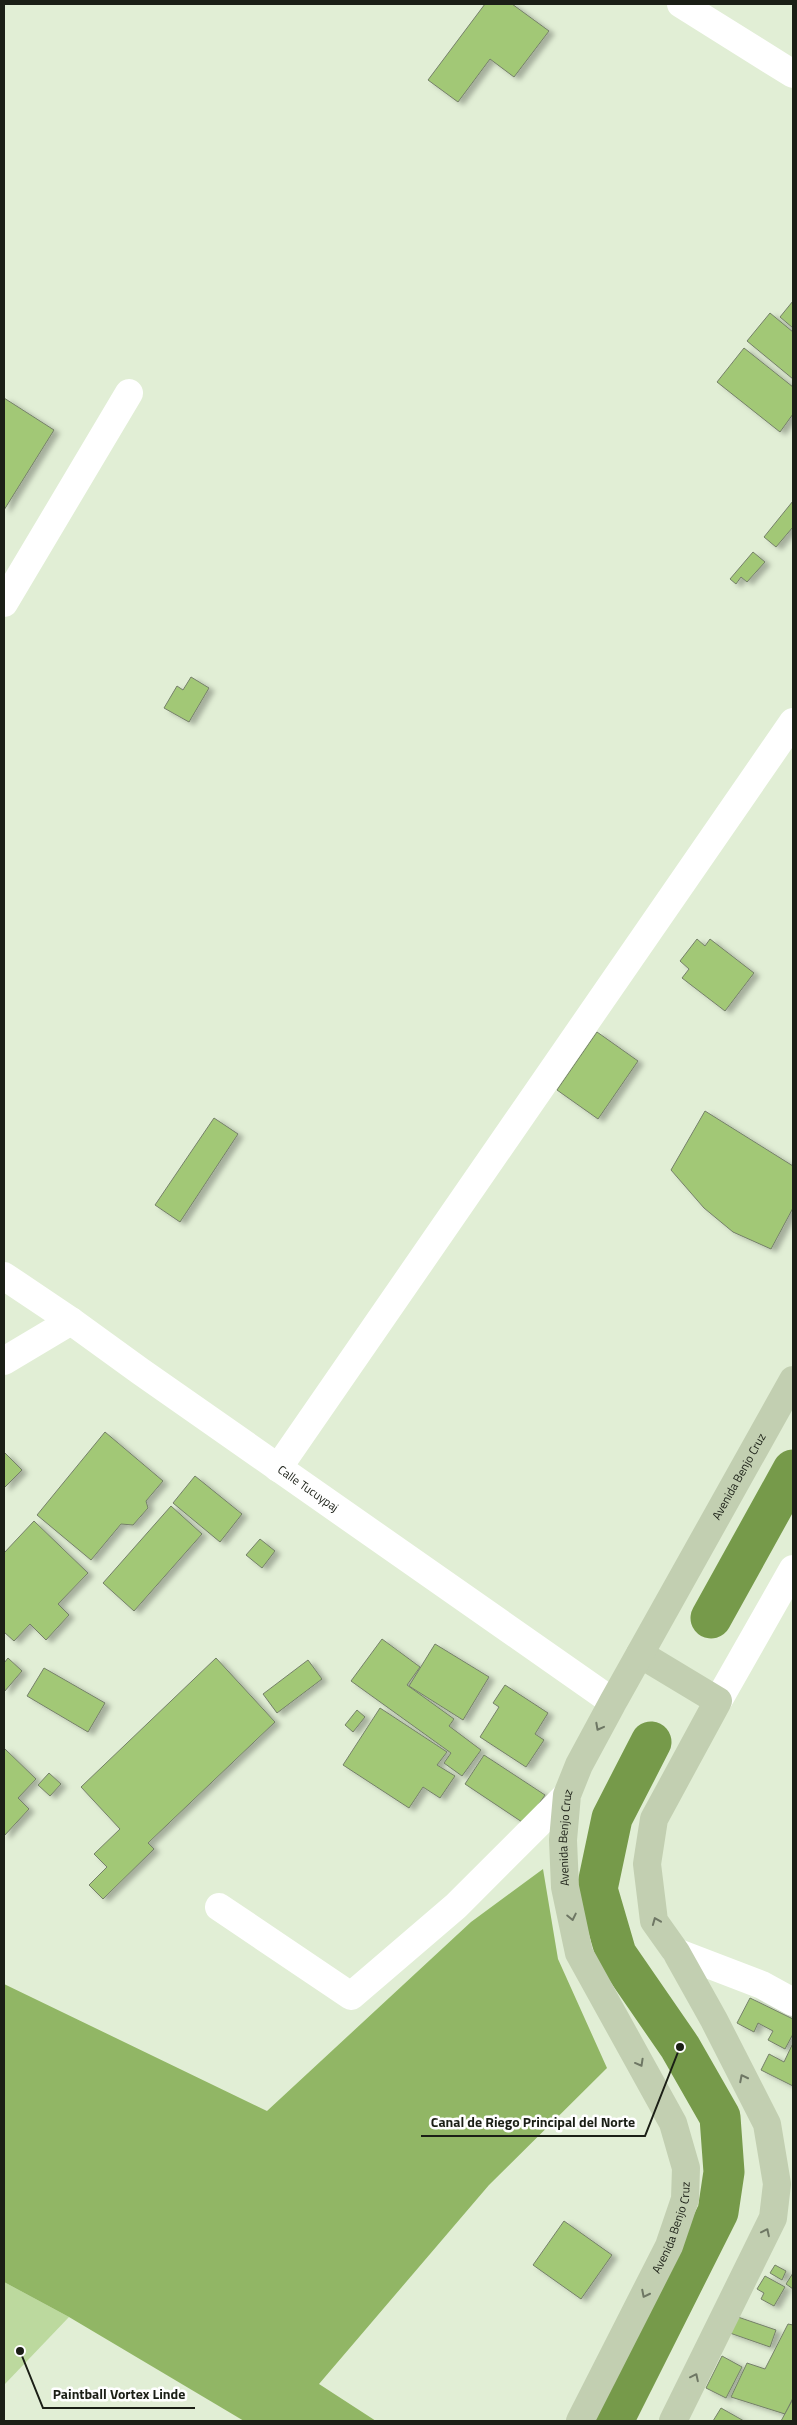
<svg xmlns="http://www.w3.org/2000/svg" width="797" height="2425" viewBox="0 0 797 2425" font-family="'Titillium Web',sans-serif">
<defs>
<filter id="shadow"><feDropShadow dx="5.5" dy="3" stdDeviation="2.5" flood-color="#0004"/></filter>
</defs>
<rect width="100%" height="100%" fill="#e1eed5"/>
<path fill="#bcd99e" d="M 4,2282 L 69,2317 L 4,2385 Z"/>
<path fill="#91b665" d="M 543,1869 L 558,1959 L 607,2068 L 489,2185 L 319,2384 L 376,2421 L 244,2421 L 69,2317 L 4,2282 L 4,1984 L 267,2111 L 471,1922 Z"/>
<g fill="none" stroke-linecap="round" stroke-linejoin="round">
<g stroke="#769a4a" stroke-width="41">
<path d="M 711,1618 L 793,1470"/>
<path d="M 613,2421 L 718,2212 L 724,2172 L 720,2117 L 680,2047 L 616,1954 L 597,1889 L 612,1818 L 651,1742"/>
</g>
</g>
<g fill="#a2c876" stroke="#758069" filter="url(#shadow)">
<path d="M 485,4 L 512,4 L 549,31 L 514,77 L 490,59 L 458,102 L 428,80 Z"/>
<path d="M 793,301 L 793,328 L 780,317 Z"/>
<path d="M 770,313 L 793,332 L 793,379 L 747,341 Z"/>
<path d="M 744,348 L 793,387 L 793,414 L 780,432 L 717,382 Z"/>
<path d="M 4,398 L 54,430 L 4,510 Z"/>
<path d="M 793,501 L 793,527 L 776,547 L 764,537 Z"/>
<path d="M 753,552 L 765,562 L 747,582 L 741,577 L 736,584 L 730,579 Z"/>
<path d="M 191,677 L 209,688 L 189,722 L 164,708 L 177,686 L 183,690 Z"/>
<path d="M 697,939 L 705,946 L 710,939 L 754,973 L 725,1011 L 682,978 L 689,969 L 680,961 Z"/>
<path d="M 597,1032 L 638,1061 L 598,1119 L 557,1090 Z"/>
<path d="M 705,1111 L 793,1166 L 793,1208 L 771,1249 L 733,1232 L 704,1208 L 671,1170 Z"/>
<path d="M 214,1118 L 238,1134 L 180,1222 L 155,1205 Z"/>
<path d="M 105,1432 L 163,1481 L 146,1501 L 148,1508 L 133,1525 L 121,1524 L 91,1560 L 37,1515 Z"/>
<path d="M 4,1452 L 22,1470 L 4,1488 Z"/>
<path d="M 195,1476 L 242,1514 L 220,1542 L 173,1503 Z"/>
<path d="M 171,1506 L 202,1534 L 134,1611 L 103,1583 Z"/>
<path d="M 34,1521 L 88,1573 L 58,1604 L 69,1615 L 46,1640 L 30,1624 L 14,1641 L 4,1632 L 4,1553 Z"/>
<path d="M 260,1539 L 275,1551 L 262,1568 L 246,1555 Z"/>
<path d="M 382,1639 L 420,1667 L 407,1685 L 454,1719 L 449,1726 L 481,1750 L 462,1776 L 444,1763 L 451,1753 L 351,1681 Z"/>
<path d="M 435,1644 L 489,1677 L 463,1720 L 409,1686 Z"/>
<path d="M 8,1658 L 22,1671 L 4,1692 L 4,1663 Z"/>
<path d="M 216,1658 L 275,1722 L 148,1843 L 154,1849 L 103,1899 L 89,1885 L 107,1867 L 94,1854 L 120,1829 L 81,1787 Z"/>
<path d="M 308,1660 L 322,1679 L 277,1713 L 263,1694 Z"/>
<path d="M 44,1668 L 105,1703 L 88,1732 L 27,1696 Z"/>
<path d="M 505,1685 L 548,1713 L 535,1734 L 544,1740 L 526,1767 L 480,1737 L 499,1707 L 493,1703 Z"/>
<path d="M 380,1708 L 447,1752 L 437,1765 L 455,1776 L 440,1798 L 423,1787 L 409,1808 L 343,1765 Z"/>
<path d="M 357,1710 L 365,1717 L 353,1732 L 345,1725 Z"/>
<path d="M 4,1748 L 36,1779 L 18,1798 L 29,1809 L 4,1836 Z"/>
<path d="M 484,1755 L 545,1795 L 525,1824 L 465,1784 Z"/>
<path d="M 49,1773 L 61,1784 L 50,1796 L 38,1785 Z"/>
<path d="M 750,1998 L 793,2019 L 793,2034 L 785,2049 L 768,2040 L 773,2031 L 758,2023 L 754,2032 L 737,2023 Z"/>
<path d="M 793,2043 L 793,2086 L 761,2070 L 769,2054 L 784,2062 Z"/>
<path d="M 564,2221 L 612,2255 L 581,2299 L 533,2265 Z"/>
<path d="M 775,2265 L 786,2271 L 782,2280 L 770,2273 Z"/>
<path d="M 793,2273 L 793,2289 L 786,2284 Z"/>
<path d="M 765,2276 L 785,2287 L 774,2306 L 761,2299 L 764,2293 L 757,2289 Z"/>
<path d="M 732,2315 L 776,2330 L 770,2347 L 727,2332 Z"/>
<path d="M 788,2324 L 793,2325 L 793,2398 L 785,2414 L 731,2397 L 747,2363 L 765,2369 Z"/>
<path d="M 722,2356 L 742,2367 L 726,2398 L 706,2388 Z"/>
<path d="M 793,2399 L 793,2421 L 781,2421 Z"/>
<path d="M 721,2408 L 744,2421 L 713,2421 Z"/>
</g>
<g fill="none" stroke-linecap="round" stroke-linejoin="round">
<g stroke="#fff" stroke-width="28">
<path d="M 681,4 L 793,74"/>
<path d="M 4,603 L 129,393"/>
<path id="s1" d="M 4,1276 L 71,1321 L 140,1371 L 613,1702"/>
<path d="M 4,1361 L 71,1321"/>
<path d="M 278,1468 L 793,722"/>
<path d="M 718,1701 L 793,1569"/>
<path d="M 219,1907 L 351,1996 L 456,1906 L 567,1795"/>
<path d="M 676,1952 L 762,1985 L 793,2002"/>
</g>
<g stroke="#c2cfb1" stroke-width="28">
<path d="M 640,1654 L 718,1701 L 654,1819 L 647,1864 L 654,1921 L 676,1952 L 714,2020 L 767,2124 L 777,2184 L 773,2218 L 673,2421"/>
<path id="s2" d="M 580,2421 L 669,2246 L 685,2199 L 686,2168 L 673,2123 L 579,1953 L 565,1887 L 563,1840 L 567,1795 L 579,1765 L 613,1702 L 793,1380"/>
</g>
</g>
<defs><path id="oneway-chevron" d="M-2-3.5L2.5 0L-2 3.5" fill="none" stroke-width="1.6" stroke-linecap="round" stroke-linejoin="round" transform="scale(1.25)"/></defs>
<g stroke="#6e7764">
<use href="#oneway-chevron" transform="translate(599 1727) rotate(118)"/>
<use href="#oneway-chevron" transform="translate(572 1917) rotate(78)"/>
<use href="#oneway-chevron" transform="translate(656 1921) rotate(-112)"/>
<use href="#oneway-chevron" transform="translate(640 2063) rotate(61)"/>
<use href="#oneway-chevron" transform="translate(743 2078) rotate(-117)"/>
<use href="#oneway-chevron" transform="translate(766 2232) rotate(-64)"/>
<use href="#oneway-chevron" transform="translate(645 2294) rotate(117)"/>
<use href="#oneway-chevron" transform="translate(695 2377) rotate(-64)"/>
</g>
<g text-anchor="middle" stroke-width="5" stroke-linejoin="round" paint-order="stroke">
<g font-size="12" fill="#1b1f16" stroke="#fff">
<text dy="4" stroke="none"><textPath href="#s2" startOffset="1040">Avenida Benjo Cruz</textPath></text>
<text dy="4" stroke="none"><textPath href="#s1" startOffset="371">Calle Tucuypaj</textPath></text>
<text dy="4" stroke="none"><textPath href="#s2" startOffset="635">Avenida Benjo Cruz</textPath></text>
<text dy="4" stroke="none"><textPath href="#s2" startOffset="215">Avenida Benjo Cruz</textPath></text>
</g>
</g>
<path fill="none" stroke="#1b1f16" stroke-width="2" d="M680 2047L645 2136H421M20 2351L43 2408H195"/>
<g fill="#1b1f16" stroke="#fff" stroke-width="2">
<circle cx="680" cy="2047" r="5"/>
<circle cx="20" cy="2351" r="5"/>
</g>
<g font-size="14" text-anchor="middle" font-weight="bold" fill="#1b1f16" stroke="#fff" stroke-width="5" stroke-linejoin="round" paint-order="stroke">
<text x="533" y="2127">Canal de Riego Principal del Norte</text>
<text x="119" y="2399">Paintball Vortex Linde</text>
</g>
<rect width="797" height="2425" fill="none" stroke="#1b1f16" stroke-width="10"/>
</svg>
